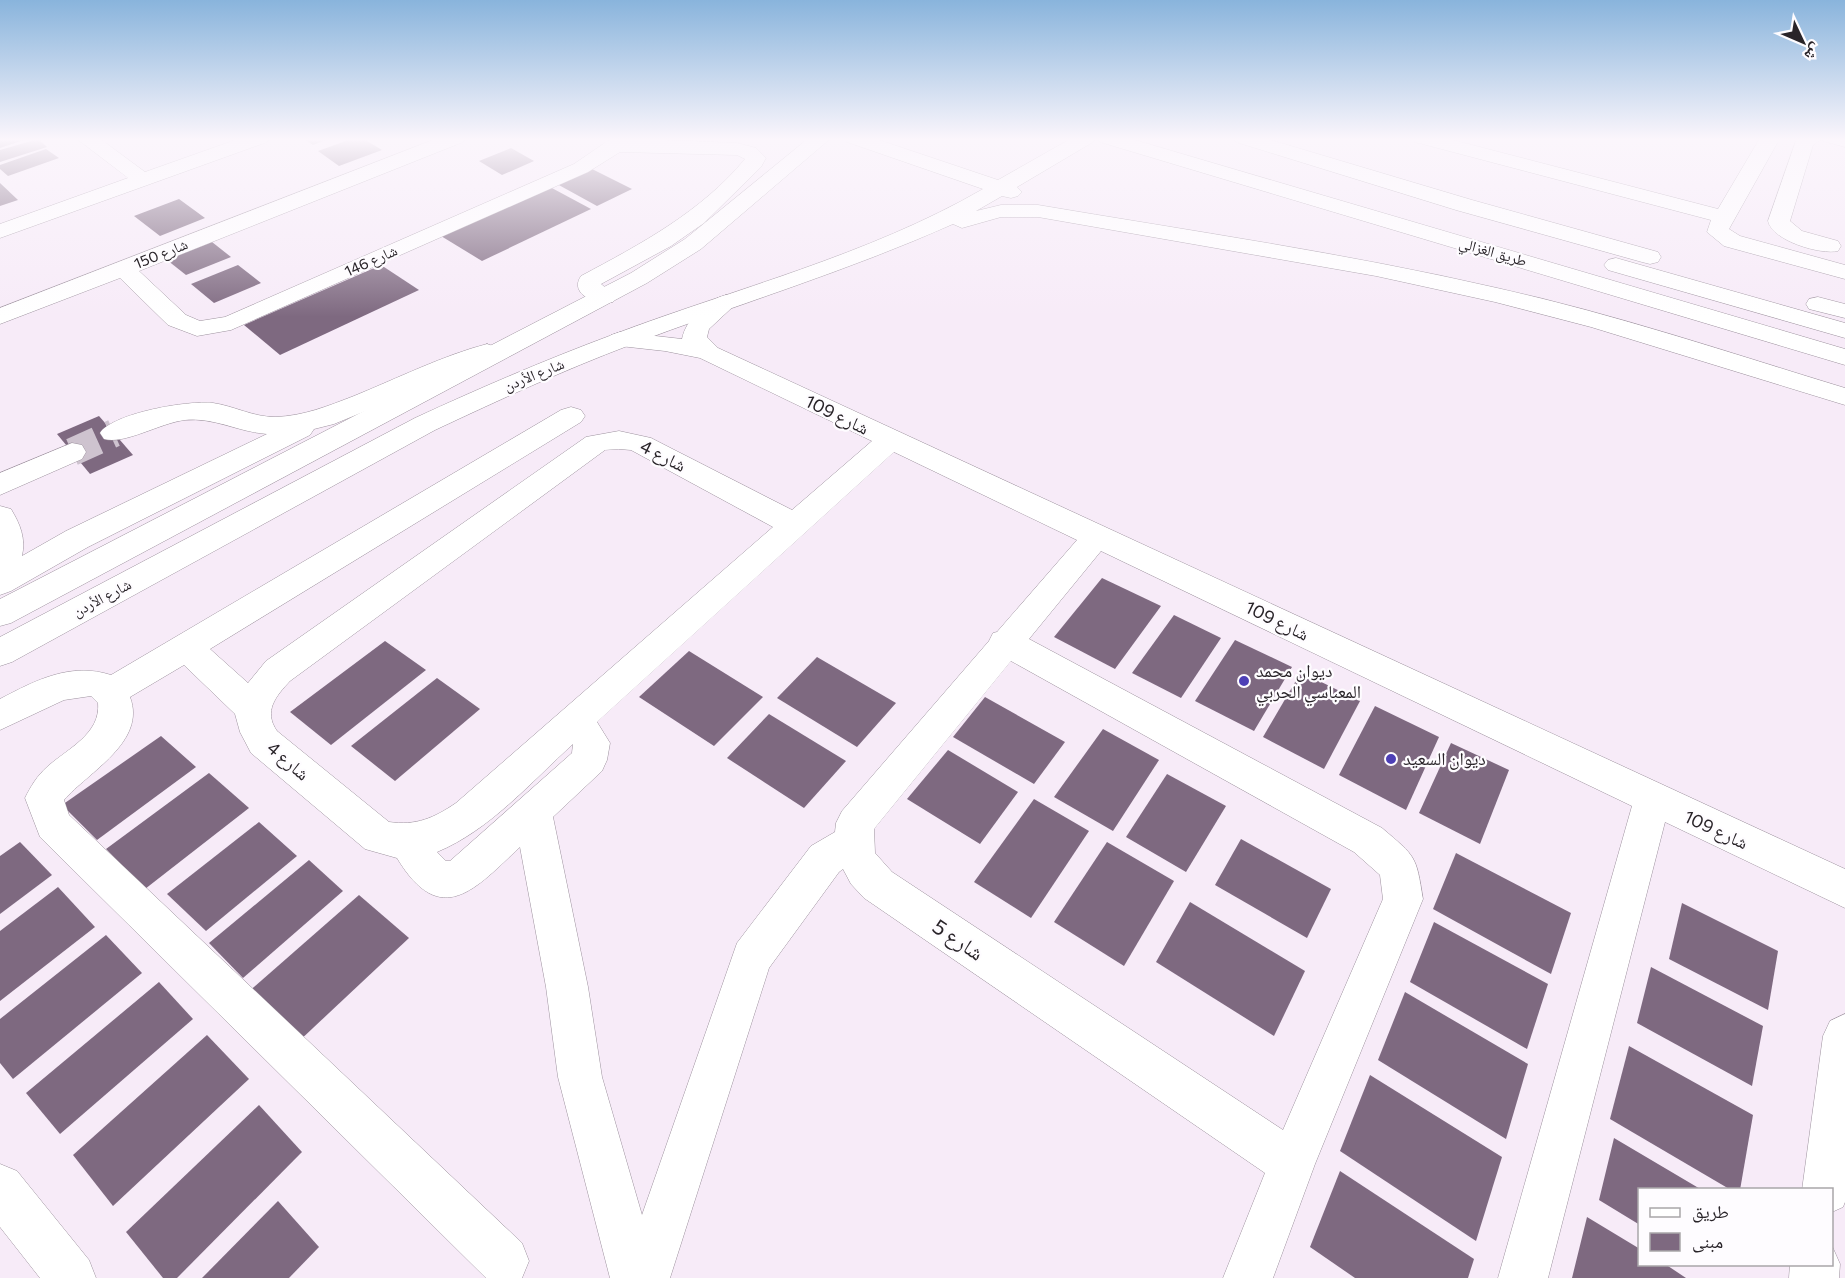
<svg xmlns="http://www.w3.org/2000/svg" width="1845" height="1278" viewBox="0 0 1845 1278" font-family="Commissioner,'Noto Naskh Arabic',sans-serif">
<rect width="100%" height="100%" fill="#f7ebf8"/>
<g fill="#7e6980">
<path d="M 0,138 L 30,138 L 0,148 Z"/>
<path d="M 303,138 L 331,138 L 313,145 Z"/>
<path d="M 354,138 L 362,138 L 382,150 L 339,166 L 318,151 Z"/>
<path d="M 38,139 L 47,147 L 0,162 L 0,150 Z"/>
<path d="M 511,148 L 534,161 L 502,175 L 479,161 Z"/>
<path d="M 46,149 L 59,158 L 8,176 L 0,169 L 0,165 Z"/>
<path d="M 592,169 L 632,189 L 597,206 L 557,184 Z"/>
<path d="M 0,183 L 18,200 L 0,206 Z"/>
<path d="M 550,187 L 591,209 L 482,261 L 441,236 Z"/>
<path d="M 179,199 L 205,218 L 160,236 L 134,216 Z"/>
<path d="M 212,242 L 231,257 L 186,275 L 167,260 Z"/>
<path d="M 238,265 L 261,283 L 214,303 L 191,284 Z"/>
<path d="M 381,265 L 419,290 L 280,355 L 244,325 Z"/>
<path d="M 99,416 L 133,455 L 90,474 L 57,434 Z"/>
<path d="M 1102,578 L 1161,606 L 1115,669 L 1054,637 Z"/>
<path d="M 1174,615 L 1221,638 L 1181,698 L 1132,673 Z"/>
<path d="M 1235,640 L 1292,667 L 1254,731 L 1195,701 Z"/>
<path d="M 385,641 L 426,670 L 331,745 L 290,712 Z"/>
<path d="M 689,651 L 763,697 L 714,746 L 639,697 Z"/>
<path d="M 817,657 L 896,703 L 857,747 L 777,698 Z"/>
<path d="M 1301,672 L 1360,701 L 1324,769 L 1263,737 Z"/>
<path d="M 437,678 L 480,709 L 395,781 L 351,746 Z"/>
<path d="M 985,697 L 1065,742 L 1034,784 L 953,737 Z"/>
<path d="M 1375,706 L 1439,737 L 1406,810 L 1339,775 Z"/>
<path d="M 769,714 L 846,761 L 804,808 L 727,758 Z"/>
<path d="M 1103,729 L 1159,760 L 1113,831 L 1054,797 Z"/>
<path d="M 161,736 L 196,767 L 97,840 L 62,805 Z"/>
<path d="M 1451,743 L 1509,770 L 1480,844 L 1419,813 Z"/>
<path d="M 948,750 L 1018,792 L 980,844 L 907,799 Z"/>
<path d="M 209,773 L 249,808 L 145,889 L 106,849 Z"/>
<path d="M 1167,774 L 1226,806 L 1186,872 L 1126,837 Z"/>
<path d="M 1034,799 L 1089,831 L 1031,918 L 974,882 Z"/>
<path d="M 259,822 L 297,856 L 206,931 L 167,894 Z"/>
<path d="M 1241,839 L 1331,889 L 1307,938 L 1215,885 Z"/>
<path d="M 20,842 L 52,875 L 0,914 L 0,856 Z"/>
<path d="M 1107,842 L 1174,881 L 1124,966 L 1054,922 Z"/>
<path d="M 1456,853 L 1571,913 L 1551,974 L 1433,909 Z"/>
<path d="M 309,860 L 343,891 L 243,978 L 209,943 Z"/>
<path d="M 58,887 L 95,927 L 0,1001 L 0,931 Z"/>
<path d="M 359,895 L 409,938 L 297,1043 L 247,993 Z"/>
<path d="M 1190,902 L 1305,971 L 1274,1036 L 1156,962 Z"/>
<path d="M 1682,903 L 1778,951 L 1768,1010 L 1669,959 Z"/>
<path d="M 1434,922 L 1548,984 L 1527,1049 L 1410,982 Z"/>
<path d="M 106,935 L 142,973 L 13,1079 L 0,1063 L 0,1019 Z"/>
<path d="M 1651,967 L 1763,1026 L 1752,1086 L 1637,1023 Z"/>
<path d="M 159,982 L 193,1019 L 60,1134 L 26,1093 Z"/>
<path d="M 1405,992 L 1528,1064 L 1506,1139 L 1378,1060 Z"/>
<path d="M 207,1035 L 249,1079 L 113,1206 L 73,1155 Z"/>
<path d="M 1629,1046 L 1753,1115 L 1740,1190 L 1731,1190 L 1610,1119 Z"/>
<path d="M 1370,1075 L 1502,1157 L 1476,1241 L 1340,1151 Z"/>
<path d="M 259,1105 L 302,1152 L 177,1278 L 163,1278 L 126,1232 Z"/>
<path d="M 1614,1138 L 1702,1190 L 1640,1190 L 1640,1225 L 1599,1200 Z"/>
<path d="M 1340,1171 L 1474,1259 L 1468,1278 L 1355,1278 L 1310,1247 Z"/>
<path d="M 278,1201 L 319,1247 L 289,1278 L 202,1278 Z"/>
<path d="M 1587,1217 L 1640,1249 L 1640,1264 L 1665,1264 L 1686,1278 L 1572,1278 Z"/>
</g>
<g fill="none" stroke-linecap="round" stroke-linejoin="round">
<path stroke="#cec3cf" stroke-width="28" stroke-dasharray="28 14" stroke-linecap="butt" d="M 72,452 L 114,433"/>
<g stroke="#9d929e" stroke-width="1">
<g id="minor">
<path d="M 76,138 L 99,138 L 145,172 L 241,138 L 270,138 L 267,142 L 0,238 L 0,224 L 128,178 Z"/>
<path d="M 438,138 L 466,138 L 463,142 L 139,271 L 186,315 L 200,321 L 225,317 L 574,164 L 612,138 L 737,143 L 756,148 L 766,158 L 761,167 L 704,223 L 671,246 L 601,284 L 617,297 L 613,302 C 599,306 568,295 581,276 C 641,244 701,212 745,159 L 737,155 L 620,152 L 588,172 L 231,330 L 197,336 L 168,325 L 120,278 L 0,324 L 0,308 Z"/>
<path d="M 1412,138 L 1445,138 L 1718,209 L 1760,138 L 1780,138 L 1729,229 L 1740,236 L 1845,265 L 1845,279 L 1724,246 L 1707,232 L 1711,220 L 1415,142 Z"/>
<path d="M 1797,138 L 1845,138 L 1845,147 L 1820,140 L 1813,145 L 1790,221 L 1802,231 L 1838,241 L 1841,246 L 1838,251 C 1821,255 1772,241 1768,221 Z"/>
<path d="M 726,295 L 734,297 L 738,302 L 709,329 L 707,337 L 718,348 L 1845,869 L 1845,908 L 1665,822 L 1548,1278 L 1498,1278 L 1632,806 L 1101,551 L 1029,639 L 1382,828 C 1416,857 1416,855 1423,899 L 1315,1164 L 1273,1278 L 1223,1278 L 1265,1173 L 864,898 L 851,884 L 843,869 L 839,872 L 769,968 L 670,1278 L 610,1278 L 558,1077 L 546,987 L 520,847 C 476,888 441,931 397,858 L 365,849 L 251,753 L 240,732 L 235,714 L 184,665 L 130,697 C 147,742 88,772 64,800 L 69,815 L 522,1243 L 529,1261 L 522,1278 L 486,1278 L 40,837 L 25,798 C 31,786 37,776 47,767 C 67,749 101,734 98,703 L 91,696 L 64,700 L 0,730 L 0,699 C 36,680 71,662 111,675 L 561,410 L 571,407 L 581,410 L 585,416 L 581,422 L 210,649 L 248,683 L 266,661 L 586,437 L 619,431 L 651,438 L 792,510 L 872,441 L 700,358 L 665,351 L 611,345 L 607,340 L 611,335 L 620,332 L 682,339 C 686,319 706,300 726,295 ZM 619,449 L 631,450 L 773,527 L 456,803 C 434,818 416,826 389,822 L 277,731 C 263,711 276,696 290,681 L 605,450 ZM 894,452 L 1077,540 L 997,632 L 993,633 L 989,641 L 842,811 L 836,823 L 835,832 L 811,846 L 737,943 L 642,1215 L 602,1077 L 588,987 L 553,817 L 602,771 L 607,760 L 610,743 L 597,722 ZM 1011,661 L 1354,852 L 1380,875 L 1383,899 L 1283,1130 L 892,872 L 875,853 L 874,829 ZM 573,744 L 572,753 L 450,861 L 446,861 L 437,852 C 490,830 530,783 573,744 Z"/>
<path d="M 1818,297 L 1845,304 L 1845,318 L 1809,309 L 1806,304 L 1809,299 Z"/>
<path d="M 487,344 L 496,347 L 500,352 L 496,357 L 334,424 L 314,429 L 310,435 L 88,547 L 11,591 L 0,595 L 0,506 L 11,509 C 20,524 26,538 22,556 L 66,531 L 267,434 C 238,432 214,417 185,420 C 160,423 124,445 104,439 L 100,433 C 113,413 189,400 213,403 C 234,406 253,417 275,417 C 304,416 328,406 354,396 C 396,379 444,355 487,344 Z"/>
<path d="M 72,443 L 82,445 L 86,452 L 82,459 L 0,495 L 0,473 Z"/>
<path d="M 1845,1014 L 1845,1202 L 1843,1207 L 1832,1212 L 1832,1190 L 1802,1190 L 1823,1036 L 1830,1021 Z"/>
<path d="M 0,1164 L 17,1171 L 89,1260 L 96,1278 L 40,1278 L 0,1227 Z"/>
<path d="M 1832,1246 L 1840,1264 L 1839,1278 L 1789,1278 L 1790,1264 L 1832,1264 Z"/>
</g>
</g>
<g stroke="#9d929e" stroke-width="1">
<g id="major">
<path d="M 809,138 L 831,138 L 701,249 L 647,283 L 11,623 L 0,626 L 0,599 L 631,273 L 685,239 Z"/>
<path d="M 844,138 L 873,138 L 998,180 L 1072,138 L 1096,138 L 1093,142 L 1017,187 L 1022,192 L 1018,196 L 1011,198 L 1002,196 L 976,211 L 1001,205 L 1038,205 C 1191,231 1345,253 1497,288 C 1615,314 1730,353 1845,388 L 1845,405 L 1591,327 L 1495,302 L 1376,276 L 1038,217 L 1001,217 L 962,228 L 953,224 C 848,271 738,304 630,345 C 564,370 499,400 435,430 L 12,662 L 0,666 L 0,637 L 415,418 C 480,388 545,360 612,335 C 736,288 867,256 983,189 L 847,142 Z"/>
</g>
</g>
<g stroke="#9d929e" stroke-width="1">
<g id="highway">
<path d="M 1097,138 L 1128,138 L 1845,349 L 1845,365 L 1100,142 Z"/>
<path d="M 1233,138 L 1264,138 L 1472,200 L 1658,252 L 1661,257 L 1658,262 L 1650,264 L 1642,262 L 1456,210 L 1236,142 Z"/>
<path d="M 1616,258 L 1845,323 L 1845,338 L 1608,270 L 1604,265 L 1608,260 Z"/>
</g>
</g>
<use href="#minor" fill="#fff" fill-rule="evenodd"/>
<use href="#major" fill="#fff" fill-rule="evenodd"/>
<use href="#highway" fill="#fff" fill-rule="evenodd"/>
</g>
<linearGradient id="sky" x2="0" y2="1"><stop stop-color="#89b4dc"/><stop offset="0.44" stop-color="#fbf6fc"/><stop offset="1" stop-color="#fbf6fc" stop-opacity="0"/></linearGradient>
<rect width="1845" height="317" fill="url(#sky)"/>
<g fill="#4d3fb6" stroke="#fefcff" stroke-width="2">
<circle cx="1244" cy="681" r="6"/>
<circle cx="1391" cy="759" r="6"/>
</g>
<g text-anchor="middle" stroke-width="4.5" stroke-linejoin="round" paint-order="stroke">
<g font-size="15" fill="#292429" stroke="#fefcff">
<text transform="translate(1493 252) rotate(16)" y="5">طريق الغزالي</text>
<text transform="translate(161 254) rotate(-22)" y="5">شارع 150</text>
<text transform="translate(371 261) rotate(-24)" y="5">شارع 146</text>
<text transform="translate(534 375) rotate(-22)" y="5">شارع الأردن</text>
<text transform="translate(102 598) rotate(-28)" y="5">شارع الأردن</text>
</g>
<g font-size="18" fill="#292429" stroke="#fefcff">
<text transform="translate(837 415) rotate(26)" y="6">شارع 109</text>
<text transform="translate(663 456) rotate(27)" y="6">شارع 4</text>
<text transform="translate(1277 621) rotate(26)" y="6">شارع 109</text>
<text transform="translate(288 761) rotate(41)" y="6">شارع 4</text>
<text transform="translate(1716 830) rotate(25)" y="6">شارع 109</text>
</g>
<g font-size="18" fill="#292429" stroke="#fefcff" text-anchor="start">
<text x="1256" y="677">ديوان محمد<tspan x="1256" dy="21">المعباسي الحربي</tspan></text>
<text x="1403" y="765">ديوان السعيد</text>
</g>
<g font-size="21" fill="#292429" stroke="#fefcff">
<text transform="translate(958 940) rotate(34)" y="7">شارع 5</text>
</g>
</g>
<rect x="1638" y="1188" width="195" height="78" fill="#fefcff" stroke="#a9a6a9" stroke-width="1.5"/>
<rect x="1650" y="1208" width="30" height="9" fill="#ffffff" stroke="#a9a6a9" stroke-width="1.5"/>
<text x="1692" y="1218" font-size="18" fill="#292429">طريق</text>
<rect x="1650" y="1233" width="30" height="18" fill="#7e6980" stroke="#a9a6a9" stroke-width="1.5"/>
<text x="1692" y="1248" font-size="18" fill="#292429">مبنى</text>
<g transform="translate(1803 42) rotate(134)" stroke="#fefcff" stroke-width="4.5" paint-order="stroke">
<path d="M0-4.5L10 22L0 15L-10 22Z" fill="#292429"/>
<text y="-9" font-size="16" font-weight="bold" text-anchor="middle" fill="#292429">ش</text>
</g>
</svg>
